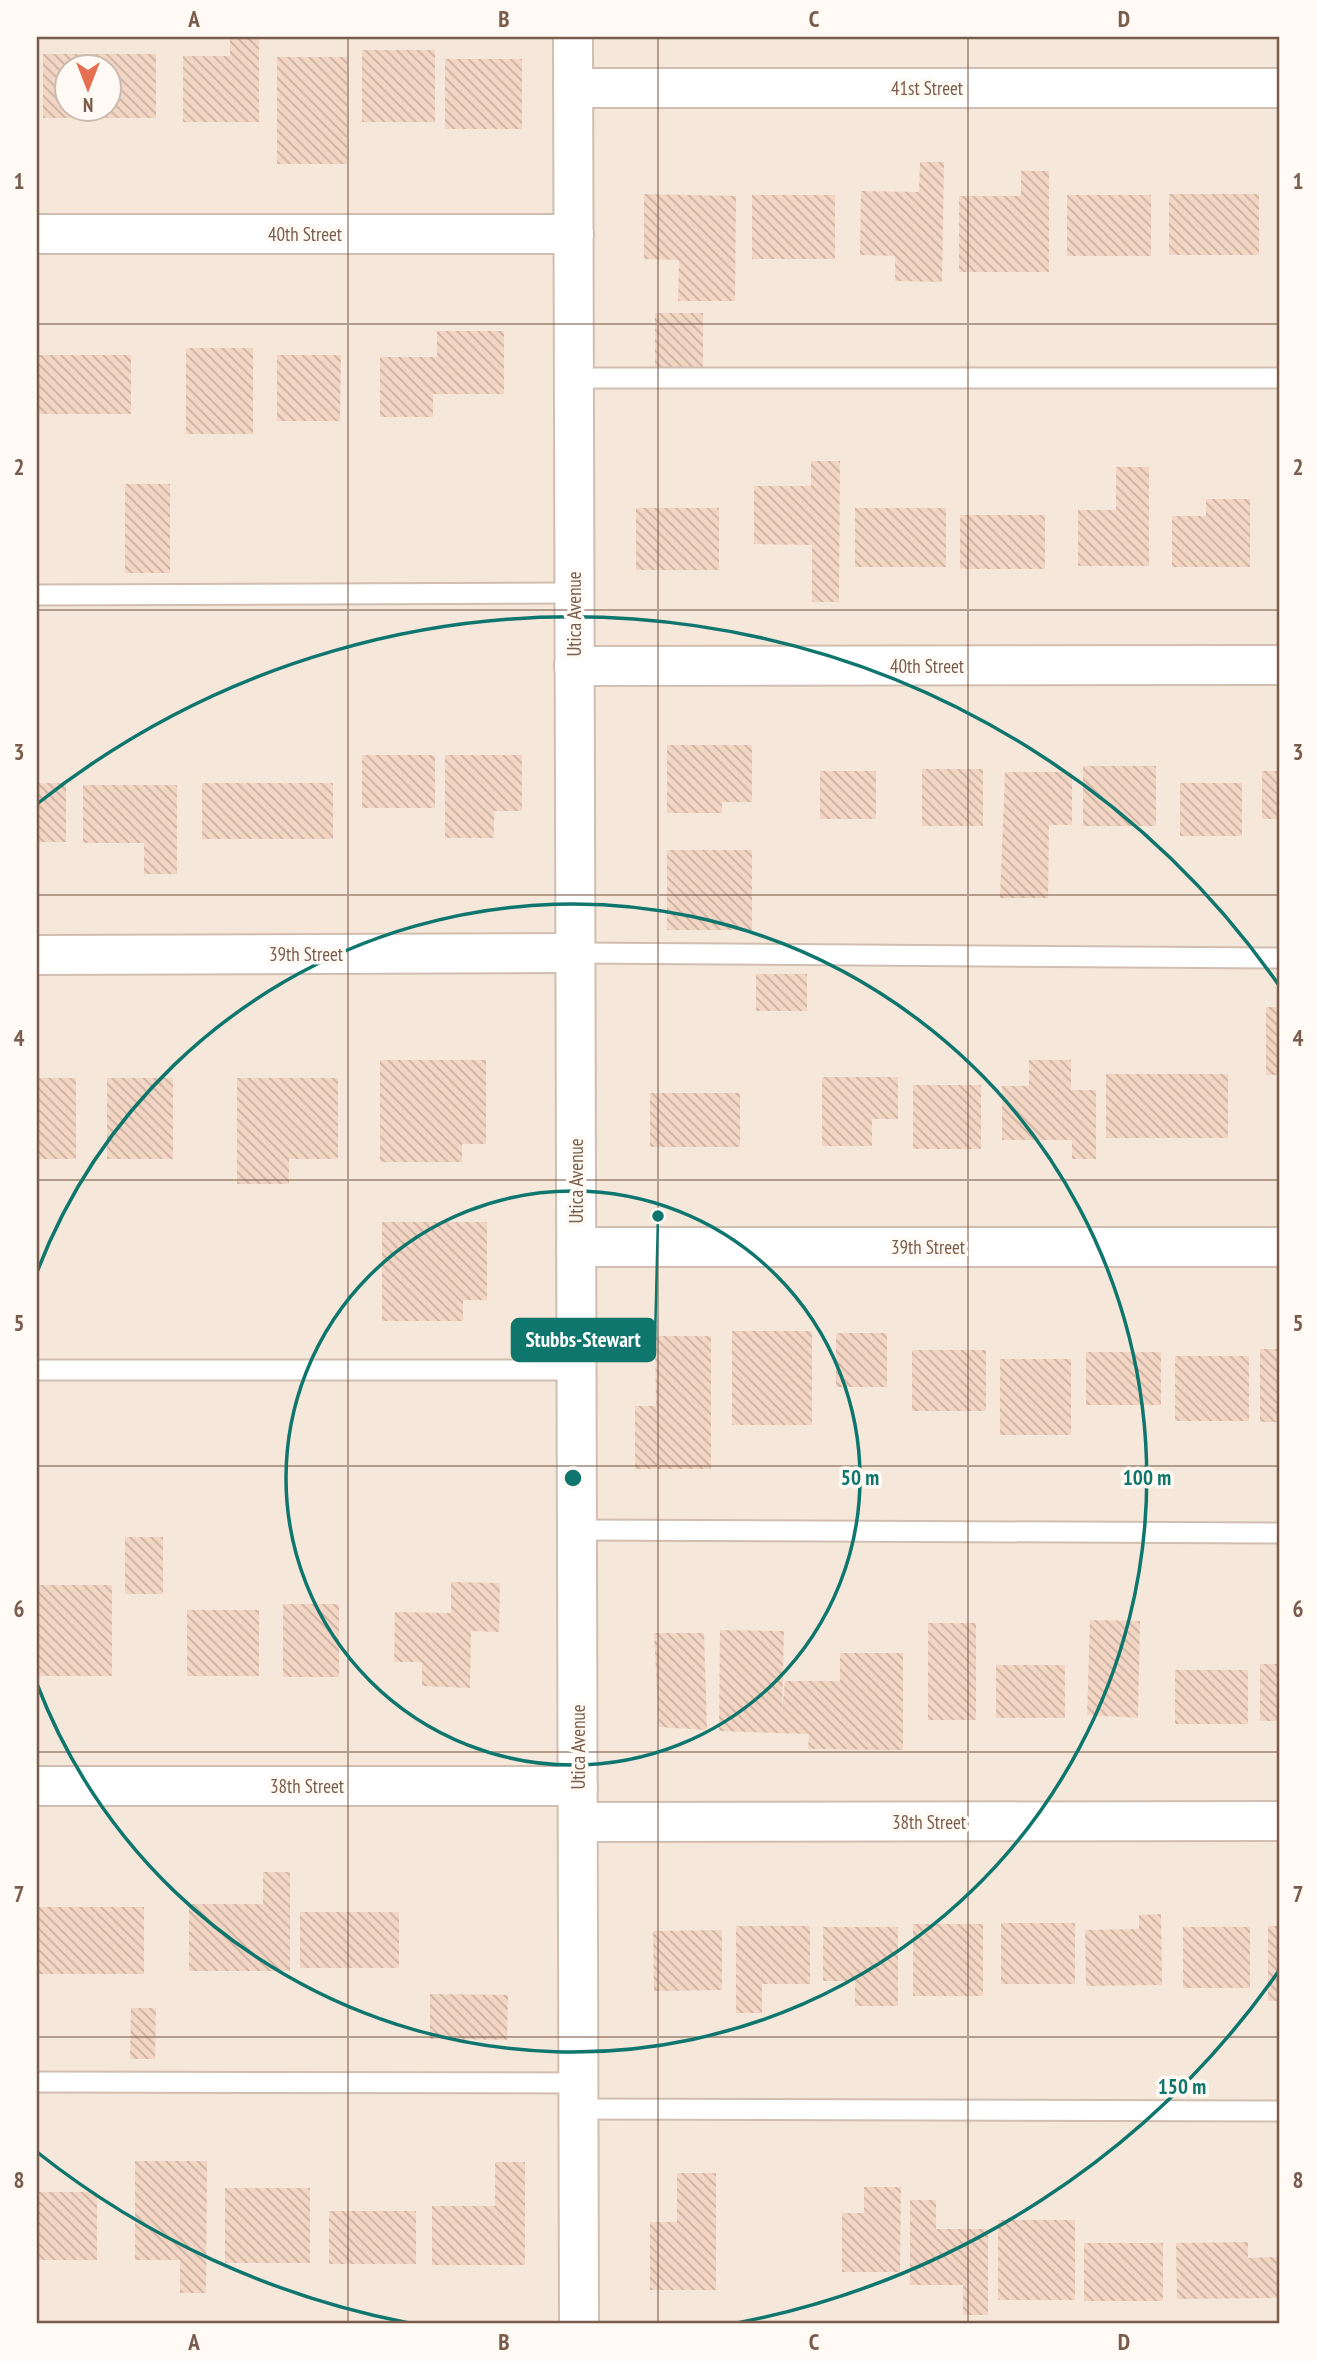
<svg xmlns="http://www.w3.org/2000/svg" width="1317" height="2361" viewBox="0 0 1317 2361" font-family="'PT Sans Narrow',sans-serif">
<defs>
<pattern id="building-back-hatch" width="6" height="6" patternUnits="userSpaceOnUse" patternTransform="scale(1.75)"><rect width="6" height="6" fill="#f3d5c3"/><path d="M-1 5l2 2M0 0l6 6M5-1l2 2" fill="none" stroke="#cab0a1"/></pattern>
</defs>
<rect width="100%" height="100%" fill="#fdf6ec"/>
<path fill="#f5e8da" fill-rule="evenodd" d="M 37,37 L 1280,37 L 1280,2324 L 37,2324 ZM 66,66 L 108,66 L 108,108 L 66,108 Z"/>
<g fill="url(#building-back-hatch)" fill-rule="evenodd">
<path d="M 230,37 L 259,37 L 259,122 L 183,122 L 183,56 L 230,56 Z"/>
<rect x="362" y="50" width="73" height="72"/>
<path d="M 43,54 L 156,54 L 156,118 L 43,118 ZM 66,66 L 108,66 L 108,108 L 66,108 Z"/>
<rect x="277" y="57" width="70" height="107"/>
<rect x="445" y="59" width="77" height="70"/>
<path d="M 920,162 L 944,162 L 942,282 L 895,281 L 895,256 L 860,255 L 861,191 L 919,192 Z"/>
<path d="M 1021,171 L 1049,171 L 1049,272 L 959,272 L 959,196 L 1021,196 Z"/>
<path d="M 644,194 L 736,196 L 735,301 L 678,301 L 679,260 L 644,259 Z"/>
<rect x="1169" y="194" width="90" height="61"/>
<rect x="752" y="195" width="83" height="64"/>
<rect x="1067" y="195" width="84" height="61"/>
<rect x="655" y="313" width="48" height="54"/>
<path d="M 437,331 L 504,331 L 504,394 L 433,394 L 433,417 L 380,417 L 380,357 L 437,357 Z"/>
<rect x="186" y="348" width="67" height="86"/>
<rect x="37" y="355" width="94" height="59"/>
<path d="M 277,355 L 341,355 L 340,421 L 277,421 Z"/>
<path d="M 811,461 L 840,461 L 839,602 L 812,602 L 812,545 L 754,544 L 754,486 L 811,486 Z"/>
<path d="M 1116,467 L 1149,467 L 1149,566 L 1078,566 L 1078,510 L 1116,510 Z"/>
<rect x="125" y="484" width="45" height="89"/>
<path d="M 1206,499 L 1250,499 L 1250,567 L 1172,567 L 1172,516 L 1206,516 Z"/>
<rect x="636" y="508" width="83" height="62"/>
<rect x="855" y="508" width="91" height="59"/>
<rect x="960" y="515" width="85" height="54"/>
<path d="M 667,745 L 752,745 L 752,802 L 722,802 L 722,813 L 667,813 Z"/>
<rect x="362" y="755" width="73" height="53"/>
<path d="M 445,755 L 522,755 L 522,811 L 494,811 L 494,838 L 445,838 Z"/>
<rect x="1083" y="766" width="73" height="60"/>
<rect x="922" y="769" width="61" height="57"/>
<rect x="820" y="771" width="56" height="48"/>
<rect x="1262" y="771" width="18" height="48"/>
<path d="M 1005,772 L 1072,772 L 1072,825 L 1049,825 L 1048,898 L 1000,898 Z"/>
<rect x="37" y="783" width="29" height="59"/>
<rect x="202" y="783" width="131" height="56"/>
<rect x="1180" y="783" width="62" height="53"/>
<path d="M 83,785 L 177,785 L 177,874 L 144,874 L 144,843 L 83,843 Z"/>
<rect x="667" y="850" width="85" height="80"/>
<rect x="756" y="974" width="51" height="37"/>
<rect x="1266" y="1007" width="14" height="68"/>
<path d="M 380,1060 L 486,1060 L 486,1144 L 462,1144 L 462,1162 L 380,1162 Z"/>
<path d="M 1029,1060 L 1071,1060 L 1071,1090 L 1096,1090 L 1096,1159 L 1072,1159 L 1072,1140 L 1002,1140 L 1002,1086 L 1029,1086 Z"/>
<rect x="1106" y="1074" width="122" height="64"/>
<path d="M 822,1077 L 898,1077 L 898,1119 L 872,1119 L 872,1146 L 822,1146 Z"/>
<rect x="37" y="1078" width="39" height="81"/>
<rect x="107" y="1078" width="66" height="81"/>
<path d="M 237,1078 L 338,1078 L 338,1159 L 289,1159 L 289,1184 L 237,1184 Z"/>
<rect x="913" y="1085" width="68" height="64"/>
<rect x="650" y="1093" width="90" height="54"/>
<path d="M 382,1222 L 487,1222 L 487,1300 L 463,1300 L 463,1321 L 382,1321 Z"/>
<rect x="732" y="1331" width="80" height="94"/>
<rect x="836" y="1333" width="51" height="54"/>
<path d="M 655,1336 L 711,1336 L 711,1469 L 635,1469 L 635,1406 L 656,1406 Z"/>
<rect x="1260" y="1349" width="20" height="73"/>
<rect x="912" y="1350" width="74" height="61"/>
<rect x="1086" y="1352" width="75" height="53"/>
<rect x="1175" y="1356" width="74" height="65"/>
<rect x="1000" y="1359" width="71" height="76"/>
<rect x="125" y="1537" width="38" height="57"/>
<path d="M 451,1582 L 500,1583 L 499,1632 L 471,1631 L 470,1688 L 422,1686 L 422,1662 L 394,1662 L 395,1612 L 451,1613 Z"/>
<rect x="37" y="1585" width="75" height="91"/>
<rect x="283" y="1604" width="56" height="73"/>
<rect x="187" y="1610" width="72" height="66"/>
<path d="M 1090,1620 L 1140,1621 L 1138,1718 L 1087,1715 Z"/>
<rect x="928" y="1623" width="48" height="97"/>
<path d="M 720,1630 L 784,1631 L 782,1711 L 785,1681 L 840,1681 L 840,1653 L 903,1653 L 903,1750 L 808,1749 L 809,1734 L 719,1731 Z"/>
<path d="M 654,1633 L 704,1633 L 707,1730 L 659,1727 Z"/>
<rect x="1260" y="1664" width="20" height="57"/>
<rect x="996" y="1665" width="69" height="53"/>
<rect x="1175" y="1670" width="73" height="54"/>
<path d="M 263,1872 L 290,1872 L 290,1971 L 189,1971 L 189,1904 L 263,1904 Z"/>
<rect x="37" y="1907" width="107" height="67"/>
<rect x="300" y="1912" width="99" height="56"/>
<path d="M 1161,1914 L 1162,1985 L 1086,1986 L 1085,1930 L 1139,1929 L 1139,1915 Z"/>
<rect x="1001" y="1923" width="74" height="61"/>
<rect x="913" y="1924" width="70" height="72"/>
<path d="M 736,1926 L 810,1926 L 810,1984 L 762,1984 L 762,2013 L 736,2013 Z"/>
<rect x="1268" y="1926" width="12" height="75"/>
<path d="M 823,1927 L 898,1927 L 898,2006 L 855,2006 L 855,1981 L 823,1981 Z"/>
<rect x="1183" y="1927" width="67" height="61"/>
<path d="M 722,1930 L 722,1990 L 654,1991 L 653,1931 Z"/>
<path d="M 430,1994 L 508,1995 L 507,2040 L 430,2039 Z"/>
<path d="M 131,2008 L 156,2008 L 155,2059 L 130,2059 Z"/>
<path d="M 135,2161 L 207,2161 L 206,2293 L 180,2293 L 180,2260 L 135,2260 Z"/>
<path d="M 495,2162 L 525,2162 L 525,2265 L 432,2265 L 432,2206 L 495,2206 Z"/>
<path d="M 677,2173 L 716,2173 L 716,2290 L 650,2290 L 650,2222 L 677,2222 Z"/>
<path d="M 864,2187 L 901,2187 L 900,2272 L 842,2272 L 842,2213 L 864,2213 Z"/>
<rect x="225" y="2188" width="85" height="75"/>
<rect x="37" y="2192" width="60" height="68"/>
<path d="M 910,2200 L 936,2200 L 936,2229 L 988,2229 L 988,2315 L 963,2315 L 963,2285 L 910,2285 Z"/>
<rect x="329" y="2211" width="87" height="53"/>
<rect x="998" y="2220" width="77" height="80"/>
<path d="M 1248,2242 L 1248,2258 L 1280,2257 L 1280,2298 L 1177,2299 L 1176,2243 Z"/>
<rect x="1084" y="2243" width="79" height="58"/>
</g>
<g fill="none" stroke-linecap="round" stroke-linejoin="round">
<g stroke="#d1beb0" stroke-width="23">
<g id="service">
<path d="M 574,378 L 1280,378"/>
<path d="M 37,595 L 574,593"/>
<path d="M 575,953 L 1280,958"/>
<path d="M 37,1370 L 577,1370"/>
<path d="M 577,1530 L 1280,1533"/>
<path d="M 37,2082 L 578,2083"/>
<path d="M 579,2109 L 1280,2111"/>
</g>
</g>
<g stroke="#d1beb0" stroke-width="42">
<g id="minor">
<path d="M 573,88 L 1280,88"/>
<path d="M 37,234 L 574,234"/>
<path d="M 574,666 L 1280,665"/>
<path d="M 37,955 L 575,953"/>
<path d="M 576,1247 L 1280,1247"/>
<path d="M 37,1786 L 578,1786"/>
<path d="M 578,1822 L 1280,1821"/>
</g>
</g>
<g stroke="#d1beb0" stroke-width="42">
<path id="tertiary" d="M 573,37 L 579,2324"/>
</g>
<use href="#service" stroke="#fff" stroke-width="19"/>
<use href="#minor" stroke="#fff" stroke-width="38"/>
<use href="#tertiary" stroke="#fff" stroke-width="38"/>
</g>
<path fill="none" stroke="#7a5c4d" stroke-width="2" stroke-opacity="0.55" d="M 348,37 L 348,2324M 658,37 L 658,2324M 968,37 L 968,2324M 37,324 L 1280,324M 37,610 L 1280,610M 37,895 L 1280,895M 37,1180 L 1280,1180M 37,1466 L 1280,1466M 37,1752 L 1280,1752M 37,2037 L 1280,2037"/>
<g fill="none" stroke="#0f766e" stroke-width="3.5">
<circle cx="573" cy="1478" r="287"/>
<path d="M37 1272A574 574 0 1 1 37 1684"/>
<path d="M1278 1972A861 861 0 0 1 737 2323M409 2323A861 861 0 0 1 37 2152M37 804A861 861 0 0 1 1278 984"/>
</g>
<g text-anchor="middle" stroke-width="7" stroke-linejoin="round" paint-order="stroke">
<g font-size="19" fill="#7a5c4d" stroke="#fffaf3">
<text x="927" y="95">41st Street</text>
<text x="305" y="241">40th Street</text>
<text transform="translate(574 614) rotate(-90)" y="7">Utica Avenue</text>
<text x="927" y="673">40th Street</text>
<text x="306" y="961">39th Street</text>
<text transform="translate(576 1181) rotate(-90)" y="7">Utica Avenue</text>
<text x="928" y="1254">39th Street</text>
<text transform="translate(578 1747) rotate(-90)" y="7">Utica Avenue</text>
<text x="307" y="1793">38th Street</text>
<text x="929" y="1829">38th Street</text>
</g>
</g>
<circle cx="573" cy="1478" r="10" fill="#0f766e" stroke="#fffaf3" stroke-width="3.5"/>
<g font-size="21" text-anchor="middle" font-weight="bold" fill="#0f766e" stroke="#fffaf3" stroke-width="7" stroke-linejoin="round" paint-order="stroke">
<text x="860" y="1485">50 m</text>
<text x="1147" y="1485">100 m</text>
<text x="1182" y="2094">150 m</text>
</g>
<path fill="none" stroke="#0f766e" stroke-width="2.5" d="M658 1216L655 1340"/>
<circle fill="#0f766e" stroke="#fffaf3" stroke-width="2.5" cx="658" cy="1216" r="7"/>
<rect fill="#0f766e" stroke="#0f766e" stroke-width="2.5" x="512" y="1319" width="143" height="42" rx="7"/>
<g font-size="21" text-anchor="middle" font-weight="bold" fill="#fff">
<text x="583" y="1347">Stubbs-Stewart</text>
</g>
<rect width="1317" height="2361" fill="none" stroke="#fffaf3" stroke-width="77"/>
<g transform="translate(88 88) rotate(180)"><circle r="33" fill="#fffaf3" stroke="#cabbb1" stroke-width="2"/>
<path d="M0-5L12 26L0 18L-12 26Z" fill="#e76f51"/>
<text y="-10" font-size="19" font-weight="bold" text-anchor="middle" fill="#7a5c4d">N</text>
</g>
<rect x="38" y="38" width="1240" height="2284" fill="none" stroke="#7a5c4d" stroke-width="2.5"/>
<g font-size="23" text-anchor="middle" font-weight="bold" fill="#7a5c4d">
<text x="194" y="27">A</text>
<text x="504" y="27">B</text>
<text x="814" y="27">C</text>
<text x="1124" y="27">D</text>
<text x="19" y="189">1</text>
<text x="1298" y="189">1</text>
<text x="19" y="475">2</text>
<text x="1298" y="475">2</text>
<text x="19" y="760">3</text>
<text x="1298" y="760">3</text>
<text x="19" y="1046">4</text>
<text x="1298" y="1046">4</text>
<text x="19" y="1331">5</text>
<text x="1298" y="1331">5</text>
<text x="19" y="1617">6</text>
<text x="1298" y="1617">6</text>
<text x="19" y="1902">7</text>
<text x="1298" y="1902">7</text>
<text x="19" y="2188">8</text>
<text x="1298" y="2188">8</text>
<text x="194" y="2350">A</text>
<text x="504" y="2350">B</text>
<text x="814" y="2350">C</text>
<text x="1124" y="2350">D</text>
</g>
</svg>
